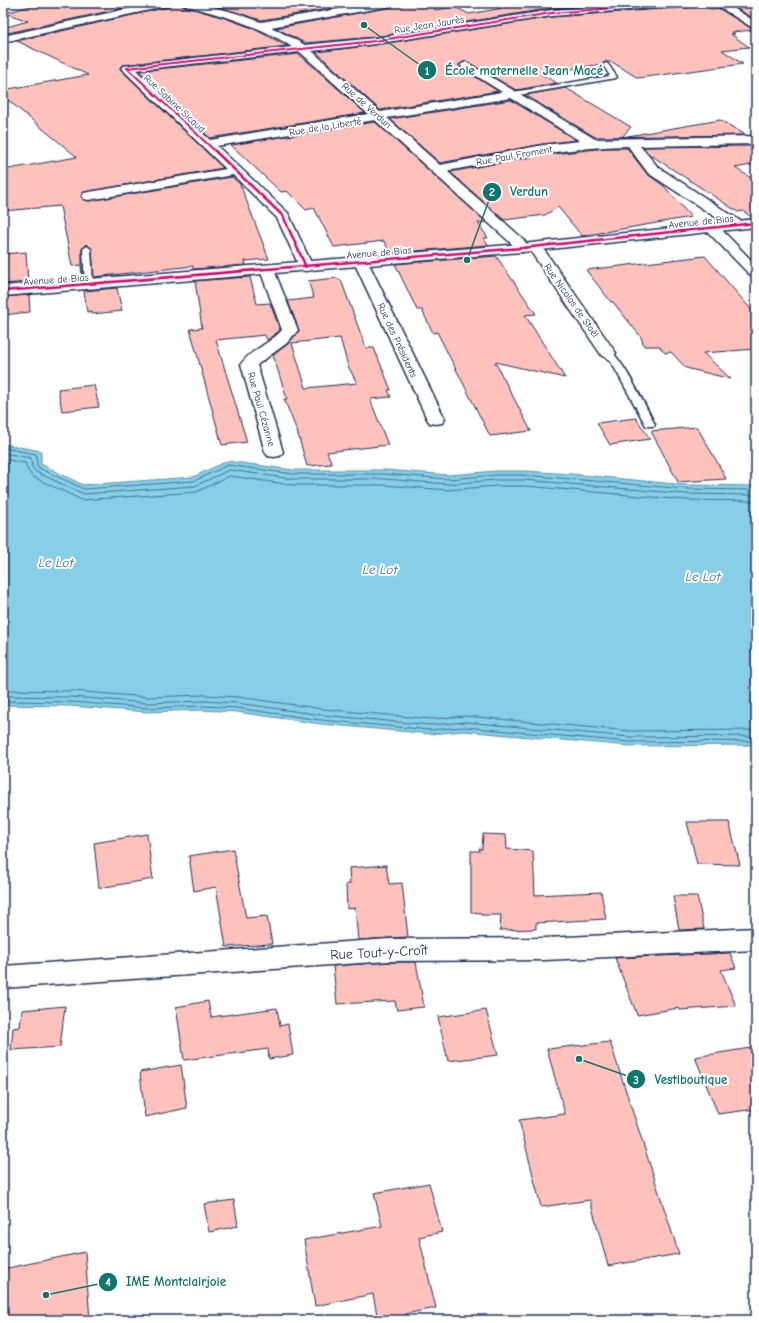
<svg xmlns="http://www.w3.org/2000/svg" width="759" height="1323" viewBox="0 0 759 1323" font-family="'Comic Neue',sans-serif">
<rect width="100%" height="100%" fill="#fff"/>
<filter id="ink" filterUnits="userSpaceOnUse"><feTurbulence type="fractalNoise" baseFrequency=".025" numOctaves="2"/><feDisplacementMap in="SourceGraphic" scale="8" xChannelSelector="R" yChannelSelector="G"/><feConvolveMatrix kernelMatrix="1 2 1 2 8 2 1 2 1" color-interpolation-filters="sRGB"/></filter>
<g filter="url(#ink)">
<path fill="#86cfe7" stroke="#5b8fb0" d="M 3,444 L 41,451 L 41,464 L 83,485 L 193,477 L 227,461 L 293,470 L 385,470 L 449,475 L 496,471 L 525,471 L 571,474 L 686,485 L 756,486 L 756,745 L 629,746 L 464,731 L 431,734 L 321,724 L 237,712 L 203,710 L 147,712 L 70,706 L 3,705 Z"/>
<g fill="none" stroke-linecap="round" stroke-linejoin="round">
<g stroke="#466f95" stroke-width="1">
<path d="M 3,448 L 36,454 L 37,465 L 39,468 L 84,489 L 194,481 L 228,465 L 293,474 L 384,474 L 449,479 L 496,475 L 525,475 L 686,489 L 756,490"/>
<path d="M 3,453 L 31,458 L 32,467 L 36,472 L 84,494 L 195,486 L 229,470 L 293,479 L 384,479 L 448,484 L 496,480 L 525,480 L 686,494 L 756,495"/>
<path d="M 3,459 L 25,463 L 28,471 L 33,477 L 82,500 L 196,492 L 230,476 L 292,485 L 384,485 L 448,490 L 496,486 L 525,486 L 686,500 L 756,501"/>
<path d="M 3,690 L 71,691 L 148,697 L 203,695 L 238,697 L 323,709 L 431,719 L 465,716 L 630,731 L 756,730"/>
<path d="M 3,696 L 71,697 L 147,703 L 203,701 L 237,703 L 322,715 L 431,725 L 465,722 L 630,737 L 756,736"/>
<path d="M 3,701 L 71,702 L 147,708 L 203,706 L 237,708 L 321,720 L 431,730 L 464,727 L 629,742 L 756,741"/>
</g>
</g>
<g fill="#fec1bb" stroke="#1b2f5e" fill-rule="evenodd">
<path d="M 42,3 L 147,3 L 3,34 L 3,28 L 28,21 L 5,13 Z"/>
<path d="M 174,3 L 181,3 L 183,6 L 225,18 L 252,28 L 287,46 L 122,65 L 120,69 L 223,168 L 84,192 L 81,197 L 84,200 L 89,201 L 232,177 L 240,184 L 269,259 L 245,261 L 246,265 L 193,269 L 193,266 L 94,277 L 92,249 L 87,244 L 82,249 L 82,278 L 81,265 L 72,266 L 60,206 L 3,211 L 3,170 L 77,157 L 3,96 L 3,90 L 88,75 L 17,41 L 168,7 Z"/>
<path d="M 205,3 L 365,3 L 261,20 Z"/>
<path d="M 398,3 L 434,3 L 435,10 L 455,7 L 469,14 L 531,3 L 620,3 L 552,8 L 375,37 L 305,43 L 276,28 L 392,7 Z"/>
<path d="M 682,3 L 684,3 L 684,8 L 704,6 L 711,9 L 718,8 L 754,30 L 732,32 L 735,34 L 731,34 L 749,47 L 722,50 L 743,64 L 638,78 L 612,62 L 605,62 L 602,64 L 541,74 L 557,83 L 516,90 L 465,61 L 459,65 L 461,68 L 498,91 L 380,110 L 316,52 L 375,45 L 552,17 L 676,8 Z"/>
<path d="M 756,5 L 756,20 L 734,7 Z"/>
<path d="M 299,54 L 365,113 L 210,138 L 139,71 Z"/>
<path d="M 566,88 L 631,127 L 622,137 L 720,120 L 746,135 L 595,137 L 525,95 Z"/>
<path d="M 511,100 L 576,140 L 543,144 L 440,163 L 390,119 Z"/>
<path d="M 375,122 L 486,222 L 478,223 L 488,238 L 483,238 L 488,245 L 390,253 L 384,241 L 334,247 L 314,208 L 306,210 L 287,191 L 281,192 L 231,145 Z"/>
<path d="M 756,146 L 756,164 L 735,168 L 756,181 L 756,218 L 753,218 L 743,211 L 738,212 L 649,154 L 643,147 Z"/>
<path d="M 605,148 L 627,148 L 647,174 L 664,186 L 691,217 L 582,236 L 558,207 L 545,215 L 504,220 L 450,172 L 537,156 Z"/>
<path d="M 26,252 L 28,282 L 3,284 L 3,254 Z"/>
<path d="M 496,256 L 536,314 L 525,315 L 565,378 L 495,362 L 531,431 L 490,436 L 437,332 L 433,333 L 422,310 L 417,310 L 395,264 Z"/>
<path d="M 705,256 L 756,315 L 756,349 L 703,353 L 731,379 L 686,368 L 671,352 L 665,353 L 659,346 L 644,346 L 641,337 L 613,302 L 611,302 L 586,270 Z"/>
<path d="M 250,277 L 257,304 L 270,303 L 280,330 L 267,340 L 265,335 L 216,340 L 247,442 L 222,445 L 190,329 L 202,328 L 195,281 Z"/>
<path d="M 337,278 L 339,280 L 341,280 L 366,348 L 374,348 L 391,390 L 388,390 L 391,397 L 370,399 L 388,445 L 327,452 L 332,464 L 307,466 L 297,431 L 284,399 L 287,399 L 273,355 L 288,344 L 299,331 L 288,301 L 314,298 L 308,281 ZM 340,338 L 348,366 L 357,383 L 306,388 L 292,343 Z"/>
<path d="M 117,288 L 122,311 L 92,314 L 92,311 L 87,312 L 84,291 Z"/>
<path d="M 29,295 L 30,312 L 3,315 L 3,297 Z"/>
<path d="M 94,385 L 99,407 L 62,411 L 58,389 Z"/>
<path d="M 636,418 L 650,439 L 610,445 L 597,423 Z"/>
<path d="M 697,427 L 721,469 L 726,479 L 678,482 L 651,431 Z"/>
<path d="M 687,822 L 729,822 L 740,865 L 697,864 Z"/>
<path d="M 147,834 L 153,879 L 99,888 L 94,843 Z"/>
<path d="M 483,834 L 506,835 L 507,849 L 533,851 L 535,895 L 601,892 L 606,919 L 536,923 L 536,929 L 500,930 L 501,915 L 481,915 L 481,913 L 471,912 L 471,851 L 480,851 L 479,848 L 482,849 Z"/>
<path d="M 233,849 L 246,918 L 267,916 L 272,944 L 226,947 L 216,887 L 194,891 L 189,856 Z"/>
<path d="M 386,865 L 389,884 L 402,883 L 408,937 L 358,940 L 355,908 L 347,909 L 346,884 L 350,884 L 349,868 Z"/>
<path d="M 673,896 L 697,896 L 704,929 L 679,930 Z"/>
<path d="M 730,953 L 736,968 L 721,970 L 736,1006 L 680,1010 L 679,1008 L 637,1015 L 615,958 Z"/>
<path d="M 389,962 L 416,962 L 424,1007 L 397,1010 L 395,1001 L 337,1004 L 333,966 Z"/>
<path d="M 208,1001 L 211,1017 L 277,1008 L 280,1026 L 288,1024 L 293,1055 L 269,1059 L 268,1049 L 184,1060 L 176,1007 Z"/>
<path d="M 65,1006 L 60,1047 L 11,1050 L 13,1028 L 20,1027 L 22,1010 Z"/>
<path d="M 486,1010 L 498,1055 L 448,1061 L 438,1017 Z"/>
<path d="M 610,1042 L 679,1254 L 608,1266 L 590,1200 L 541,1207 L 519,1120 L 565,1114 L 547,1049 Z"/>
<path d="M 756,1047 L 756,1109 L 718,1114 L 695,1057 Z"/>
<path d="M 181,1065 L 187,1108 L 145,1117 L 140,1072 Z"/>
<path d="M 429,1183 L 442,1232 L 419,1237 L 436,1308 L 405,1314 L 407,1320 L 378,1320 L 373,1294 L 315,1306 L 304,1240 L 382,1226 L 374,1193 Z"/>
<path d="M 234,1200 L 238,1226 L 209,1232 L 204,1204 Z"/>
<path d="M 85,1252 L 90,1320 L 3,1320 L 3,1269 Z"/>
</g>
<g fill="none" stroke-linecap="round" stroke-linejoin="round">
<g stroke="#1b2f5e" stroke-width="3">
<g id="service">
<path d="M 606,63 L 608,64 L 617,77 L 616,78 L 513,96 L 510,94 L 513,92 L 610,76 L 603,65 Z"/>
<path d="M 87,246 L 91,249 L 93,285 L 89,288 L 85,285 L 83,249 Z"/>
<path d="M 608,350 C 620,353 648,411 655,424 L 654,426 L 646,426 L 645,424 L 613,365 L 603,353 Z"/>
</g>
</g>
<g stroke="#1b2f5e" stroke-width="3">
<g id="minor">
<path d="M 154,3 L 173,3 L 168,6 L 3,42 L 3,36 Z"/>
<path d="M 182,3 L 199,3 L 236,13 L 261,22 L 374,3 L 397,3 L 392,6 L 271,27 L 305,45 L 375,38 L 552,10 L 639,3 L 681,3 L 676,6 L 552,16 L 375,44 L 312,51 L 380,112 L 502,92 L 462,67 L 460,65 L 466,62 L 595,139 L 756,136 L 756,144 L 640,146 L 658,167 L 742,222 L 744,225 L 742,228 L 737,229 L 732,228 L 648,173 L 628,146 C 566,147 507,160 447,171 L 523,239 L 528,246 L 530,244 L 535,243 L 540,244 L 616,353 L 614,356 L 608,358 L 602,356 L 529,249 L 527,251 L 522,252 L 517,251 L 513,245 L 375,120 L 217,146 L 288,213 L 313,267 L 311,270 L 306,271 L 301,270 L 277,218 L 233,175 L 89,200 L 84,199 L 82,196 L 84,193 L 89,192 L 226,169 L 123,70 L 121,68 L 123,66 L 292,47 C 259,25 221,15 183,5 ZM 300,52 L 368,114 L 210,140 L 136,70 ZM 511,98 L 580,141 L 543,145 L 440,165 L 387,118 Z"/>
<path d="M 713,3 L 725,3 L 756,22 L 756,30 Z"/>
<path d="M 712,224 L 717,225 L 756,265 L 756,277 L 751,276 L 707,231 L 705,228 L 707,225 Z"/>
<path d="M 361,258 L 366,259 L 368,262 L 445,419 L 442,423 L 436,424 L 430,423 L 427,419 L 354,262 L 356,259 Z"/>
<path d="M 267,266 L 272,267 L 274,270 L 298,330 L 287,343 L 257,365 L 283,452 L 280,456 L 274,457 L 268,456 L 265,452 L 241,364 C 251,349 270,344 282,330 L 260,270 L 262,267 Z"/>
<path d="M 756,928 L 756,950 L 545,960 L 389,961 L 3,988 L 3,966 L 389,939 L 545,938 Z"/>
</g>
</g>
<g stroke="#1b2f5e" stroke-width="3">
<path id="tertiary" d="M 756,219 L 756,227 L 522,252 L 3,296 L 3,286 L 522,244 Z"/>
</g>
<use href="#service" fill="#fff" fill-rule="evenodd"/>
<use href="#minor" fill="#fff" fill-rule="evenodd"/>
<use href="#tertiary" fill="#fff" fill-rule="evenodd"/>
<g stroke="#fff" stroke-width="3.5">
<path id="cycleway-far1" d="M 216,152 L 127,68 L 375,41 L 552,13 L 676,3"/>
</g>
<g stroke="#fff" stroke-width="4">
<g id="cycleway">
<path d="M 215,151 L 283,216 L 306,267"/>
<path d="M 3,291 L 522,248 L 756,223"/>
</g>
</g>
<use href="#cycleway-far1" stroke="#d6006c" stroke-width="2"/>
<use href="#cycleway" stroke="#d6006c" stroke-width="2.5"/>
</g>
</g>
<g text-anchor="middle" stroke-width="4" stroke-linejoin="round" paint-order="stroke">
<g font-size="10" fill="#1b2f5e" stroke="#fff">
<text transform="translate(429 24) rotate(-9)" y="4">Rue Jean Jaurès</text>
<text transform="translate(175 103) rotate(43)" y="4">Rue Sabine Sicaud</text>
<text transform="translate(367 105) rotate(42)" y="4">Rue de Verdun</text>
<text transform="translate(325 126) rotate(-9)" y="4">Rue de la Liberté</text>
<text transform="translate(514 155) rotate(-10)" y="4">Rue Paul Froment</text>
<text transform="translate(701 221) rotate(-6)" y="4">Avenue de Bias</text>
<text transform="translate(379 252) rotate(-5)" y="4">Avenue de Bias</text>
<text transform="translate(56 279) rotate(-4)" y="4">Avenue de Bias</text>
<text transform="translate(572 300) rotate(55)" y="4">Rue Nicolas de Staël</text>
<text transform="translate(398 340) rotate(65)" y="4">Rue des Présidents</text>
<text transform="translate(262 409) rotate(74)" y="4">Rue Paul Cézanne</text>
</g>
<g font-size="13" font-style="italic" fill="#3b5f87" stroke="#fff">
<text transform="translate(56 562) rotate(1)" y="5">Le Lot</text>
<text transform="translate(380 569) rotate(1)" y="5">Le Lot</text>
<text transform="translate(703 576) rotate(1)" y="5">Le Lot</text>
</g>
<g font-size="14" fill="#1b2f5e" stroke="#fff">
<text transform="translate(379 952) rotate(-3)" y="5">Rue Tout-y-Croît</text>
</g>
</g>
<path fill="none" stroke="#0f766e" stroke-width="1.5" d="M364 25L427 70M467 260L492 192M579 1059L636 1079M46 1295L108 1282"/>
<g fill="#0f766e" stroke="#fff" stroke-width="1.5">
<circle cx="364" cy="25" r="4"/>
<circle cx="467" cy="260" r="4"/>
<circle cx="579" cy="1059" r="4"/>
<circle cx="46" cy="1295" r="4"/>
<circle cx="427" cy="70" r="10"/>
<circle cx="492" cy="192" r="10"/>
<circle cx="636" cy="1079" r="10"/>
<circle cx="108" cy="1282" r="10"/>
</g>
<g font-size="12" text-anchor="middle" font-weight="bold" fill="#fff">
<text x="427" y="75">1</text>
<text x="492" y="196">2</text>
<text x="636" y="1084">3</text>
<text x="108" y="1286">4</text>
</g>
<g font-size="13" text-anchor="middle" font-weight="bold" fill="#0f766e" stroke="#fff" stroke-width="4" stroke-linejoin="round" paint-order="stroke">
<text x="524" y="75">École maternelle Jean Macé</text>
<text x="529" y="196">Verdun</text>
<text x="691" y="1084">Vestiboutique</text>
<text x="176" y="1286">IME Montclairjoie</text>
</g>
<rect width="759" height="1323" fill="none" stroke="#fff" stroke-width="16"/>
<rect x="8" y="8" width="743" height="1307" fill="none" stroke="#1b2f5e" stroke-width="1.5" filter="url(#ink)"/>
</svg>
